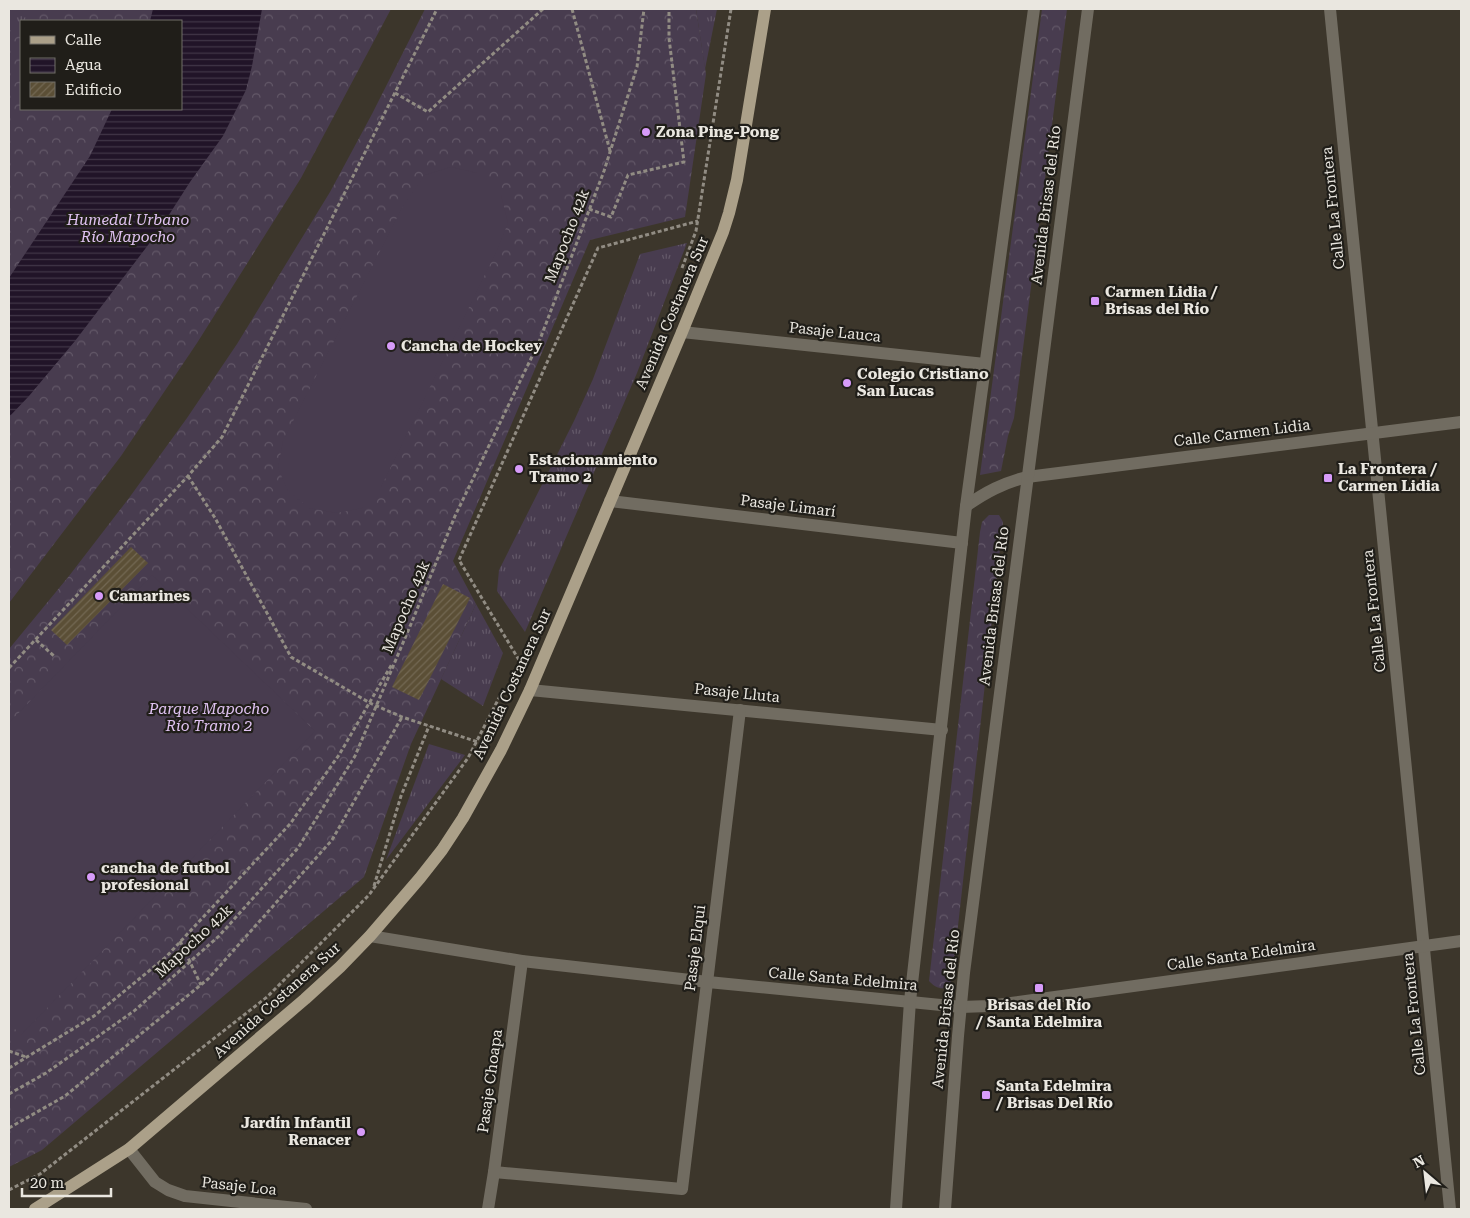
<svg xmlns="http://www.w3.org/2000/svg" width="1470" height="1218" viewBox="0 0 1470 1218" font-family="'Roboto Serif',serif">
<defs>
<pattern id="grass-tufts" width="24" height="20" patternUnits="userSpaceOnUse" patternTransform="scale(1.25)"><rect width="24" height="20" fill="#483c4f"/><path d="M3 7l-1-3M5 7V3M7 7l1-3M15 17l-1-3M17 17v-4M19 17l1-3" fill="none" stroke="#635868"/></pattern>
<pattern id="forest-crowns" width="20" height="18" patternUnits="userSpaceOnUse" patternTransform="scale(1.25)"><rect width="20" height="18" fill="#483c4f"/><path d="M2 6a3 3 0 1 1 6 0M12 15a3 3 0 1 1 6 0" fill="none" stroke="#635868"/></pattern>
<pattern id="water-rules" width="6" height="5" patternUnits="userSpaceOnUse" patternTransform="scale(1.25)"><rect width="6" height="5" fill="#211428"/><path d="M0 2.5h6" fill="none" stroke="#413647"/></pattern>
<pattern id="building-hatch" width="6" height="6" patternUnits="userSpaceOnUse" patternTransform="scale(1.25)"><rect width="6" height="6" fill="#5b4f36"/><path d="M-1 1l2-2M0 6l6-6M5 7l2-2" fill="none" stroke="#736853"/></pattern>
</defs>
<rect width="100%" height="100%" fill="#3c362b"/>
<g fill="url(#grass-tufts)">
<path d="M 9,9 L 46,9 L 39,21 L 21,21 L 21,55 L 9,79 Z"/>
<path d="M 696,9 L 717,9 L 705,69 Z"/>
<path d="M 687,243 L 637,373 L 525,632 L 497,591 L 499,570 L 574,421 L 593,379 L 640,254 Z"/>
<path d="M 476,604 L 503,653 L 483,706 L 441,679 Z"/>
<path d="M 429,744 L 465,755 L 386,860 Z"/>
</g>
<g fill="url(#forest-crowns)">
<path d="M 31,9 L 391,9 L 301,178 L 197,343 L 121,456 L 9,603 L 9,48 L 21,26 L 21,109 L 181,109 L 181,21 L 24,21 Z"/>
<path d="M 425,9 L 696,9 L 706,74 L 685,217 L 590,240 L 453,561 L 476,604 L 411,744 L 364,877 L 42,1150 L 9,1167 L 9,649 L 69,576 L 129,498 L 187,418 L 237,344 L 330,192 L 372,114 Z"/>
<path d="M 1042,9 L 1067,9 L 1014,418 L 1008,436 L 1001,471 L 980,475 Z"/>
<path d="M 989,515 L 999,515 L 1003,522 L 952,980 L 947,988 C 938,989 935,987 929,981 L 980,532 L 982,522 Z"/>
</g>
<g fill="#483c4f">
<path d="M 451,167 L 477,173 L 501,195 L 508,223 L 497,250 L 380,489 L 362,508 L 337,513 L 309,508 L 288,491 L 278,468 L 283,441 L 403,206 L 425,175 Z"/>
<path d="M 152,575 L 315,731 L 21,1035 L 9,1023 L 9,723 Z"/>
</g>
<path fill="url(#water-rules)" d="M 153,9 L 262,9 L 252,66 L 246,90 L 223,136 L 190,182 L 158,232 L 75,341 L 29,396 L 9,417 L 9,278 L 90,156 L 112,109 L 181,109 L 181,21 L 150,21 Z"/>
<g fill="url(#building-hatch)">
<path d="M 131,547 L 148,563 L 67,645 L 51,630 Z"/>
<path d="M 443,584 L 470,598 L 419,700 L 392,687 Z"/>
</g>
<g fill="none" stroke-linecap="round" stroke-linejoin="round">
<g stroke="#918c83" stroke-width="3" stroke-dasharray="4 2.5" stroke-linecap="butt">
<path d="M 572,9 L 610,151"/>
<path d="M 395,93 L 428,112 L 543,9"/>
<path d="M 589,209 L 611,217 L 628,175 L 684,162 L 669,38 L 669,9"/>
<path d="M 682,268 L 696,231 L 731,9"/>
<path d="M 188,476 L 215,518 L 291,657 L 370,703 L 402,717 L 478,742"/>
<path d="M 36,640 L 54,656"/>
<path d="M 519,660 L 459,560 L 598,248 L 698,221"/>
<path d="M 9,668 L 188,476 L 222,437 L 437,9"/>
<path d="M 374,886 L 401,796 L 429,726"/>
<path d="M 180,941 L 201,985"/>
<path d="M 9,1051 L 26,1057"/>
<path d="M 9,1068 L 94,1016 L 166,957 L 290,824 L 339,755 L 392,664"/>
<path d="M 9,1094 L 46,1073 L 134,1011 L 219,936 L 298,848 L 355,756 L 411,624 L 455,516 L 539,342 L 604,171 L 637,67 L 644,9"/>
<path d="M 9,1128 L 65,1096 L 208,979 L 332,840 L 402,717"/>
<path d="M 9,1190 L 40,1174 L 267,997 L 369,895 L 468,758 L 501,694"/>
</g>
<g stroke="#716c61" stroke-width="12">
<path d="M 1330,9 L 1450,1209"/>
<path d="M 682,332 L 985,364"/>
<path d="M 610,501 L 962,543"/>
<path d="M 966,506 C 986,492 1003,483 1027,477 L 1461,422"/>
<path d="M 530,690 L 942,730"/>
<path d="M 370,936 L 522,961 L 708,982 L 961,1007 L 989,1006 L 1461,941"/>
<path d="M 129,1149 L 155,1182 L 168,1190 L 185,1196 L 306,1209"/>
<path d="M 494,1172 L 682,1189 L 740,710"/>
<path d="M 488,1209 L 494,1172 L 522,961"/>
<path d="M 896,1209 L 910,1001 L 966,506 L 1034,9"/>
<path d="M 945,1209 L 958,1036 L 964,973 L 1088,9"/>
</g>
<path stroke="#aba089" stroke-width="12" d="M 35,1209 L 129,1149 L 305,999 L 340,967 L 370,936 L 420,878 L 442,850 L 463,818 L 501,750 L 530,690 L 682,332 L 723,232 L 729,213 L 737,180 L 765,9"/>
</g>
<g fill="#d79bf9" stroke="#201e19" stroke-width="2">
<circle cx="646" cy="132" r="5"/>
<rect x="1090" y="296" width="10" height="10" rx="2.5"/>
<circle cx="391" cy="346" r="5"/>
<circle cx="847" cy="383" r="5"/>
<circle cx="519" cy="469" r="5"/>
<rect x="1323" y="473" width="10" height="10" rx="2.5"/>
<circle cx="99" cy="596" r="5"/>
<circle cx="91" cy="877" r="5"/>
<rect x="1034" y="983" width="10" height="10" rx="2.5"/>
<rect x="981" y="1090" width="10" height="10" rx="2.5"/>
<circle cx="361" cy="1132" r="5"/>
</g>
<g text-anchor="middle" stroke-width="4.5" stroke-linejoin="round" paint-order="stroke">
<g font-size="15" font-weight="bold" fill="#eae7e0" stroke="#201e19" text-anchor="start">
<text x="656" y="137">Zona Ping-Pong</text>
<text x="1105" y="297">Carmen Lidia /<tspan x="1105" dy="17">Brisas del Río</tspan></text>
<text x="401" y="351">Cancha de Hockey</text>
<text x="857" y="379">Colegio Cristiano<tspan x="857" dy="17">San Lucas</tspan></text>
<text x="529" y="465">Estacionamiento<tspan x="529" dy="17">Tramo 2</tspan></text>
<text x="1338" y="474">La Frontera /<tspan x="1338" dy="17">Carmen Lidia</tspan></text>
<text x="109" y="601">Camarines</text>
<text x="101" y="873">cancha de futbol<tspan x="101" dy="17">profesional</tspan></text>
<text x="1039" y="1010" text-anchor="middle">Brisas del Río<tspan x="1039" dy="17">/ Santa Edelmira</tspan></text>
<text x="996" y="1091">Santa Edelmira<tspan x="996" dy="17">/ Brisas Del Río</tspan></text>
<text x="351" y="1128" text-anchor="end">Jardín Infantil<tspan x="351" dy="17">Renacer</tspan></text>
</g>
<g font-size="15" fill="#eae7e0" stroke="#201e19">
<text transform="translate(1046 205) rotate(-83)" y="5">Avenida Brisas del Río</text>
<text transform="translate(1333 208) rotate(-96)" y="5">Calle La Frontera</text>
<text transform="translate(567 236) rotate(-69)" y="5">Mapocho 42k</text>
<text transform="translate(672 313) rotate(-67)" y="5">Avenida Costanera Sur</text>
<text transform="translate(835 332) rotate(6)" y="5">Pasaje Lauca</text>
<text transform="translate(1242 433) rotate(-7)" y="5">Calle Carmen Lidia</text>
<text transform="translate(788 506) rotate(7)" y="5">Pasaje Limarí</text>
<text transform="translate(994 606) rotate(-83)" y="5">Avenida Brisas del Río</text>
<text transform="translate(406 607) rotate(-67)" y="5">Mapocho 42k</text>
<text transform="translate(1374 611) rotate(-96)" y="5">Calle La Frontera</text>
<text transform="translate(512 684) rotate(-65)" y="5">Avenida Costanera Sur</text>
<text transform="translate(737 693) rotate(6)" y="5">Pasaje Lluta</text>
<text transform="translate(194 941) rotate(-43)" y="5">Mapocho 42k</text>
<text transform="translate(695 948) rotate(-83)" y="5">Pasaje Elqui</text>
<text transform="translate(1241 955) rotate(-8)" y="5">Calle Santa Edelmira</text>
<text transform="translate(843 979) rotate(5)" y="5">Calle Santa Edelmira</text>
<text transform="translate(277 1000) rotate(-42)" y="5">Avenida Costanera Sur</text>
<text transform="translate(946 1009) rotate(-84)" y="5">Avenida Brisas del Río</text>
<text transform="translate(1414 1014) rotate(-96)" y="5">Calle La Frontera</text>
<text transform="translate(490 1081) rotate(-82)" y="5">Pasaje Choapa</text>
<text transform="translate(239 1186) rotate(6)" y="5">Pasaje Loa</text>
</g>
<g font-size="15" font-style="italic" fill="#e0c3f2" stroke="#201e19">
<text x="128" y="225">Humedal Urbano<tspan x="128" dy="17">Río Mapocho</tspan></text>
<text x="209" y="714">Parque Mapocho<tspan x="209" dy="17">Río Tramo 2</tspan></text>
</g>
</g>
<rect width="1470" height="1218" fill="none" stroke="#eae7e0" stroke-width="20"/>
<rect x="20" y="20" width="162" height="90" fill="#201e19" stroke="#716e69"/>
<rect x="30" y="36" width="25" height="8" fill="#aba089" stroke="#716e69"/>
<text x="65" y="45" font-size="15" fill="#eae7e0">Calle</text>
<rect x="30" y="58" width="25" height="15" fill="url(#water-rules)" stroke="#716e69"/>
<text x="65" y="70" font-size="15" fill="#eae7e0">Agua</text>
<rect x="30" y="82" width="25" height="15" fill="url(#building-hatch)" stroke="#716e69"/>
<text x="65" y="95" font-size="15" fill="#eae7e0">Edificio</text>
<g transform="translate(1425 1173) rotate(332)" stroke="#201e19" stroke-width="4" paint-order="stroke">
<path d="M0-4L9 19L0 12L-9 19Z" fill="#eae7e0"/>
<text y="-8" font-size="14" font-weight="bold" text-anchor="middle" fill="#eae7e0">N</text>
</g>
<path d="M22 1188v8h89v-8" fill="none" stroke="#eae7e0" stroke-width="2.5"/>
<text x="30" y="1188" font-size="15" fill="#eae7e0" stroke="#201e19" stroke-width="4" paint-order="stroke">20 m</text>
</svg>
